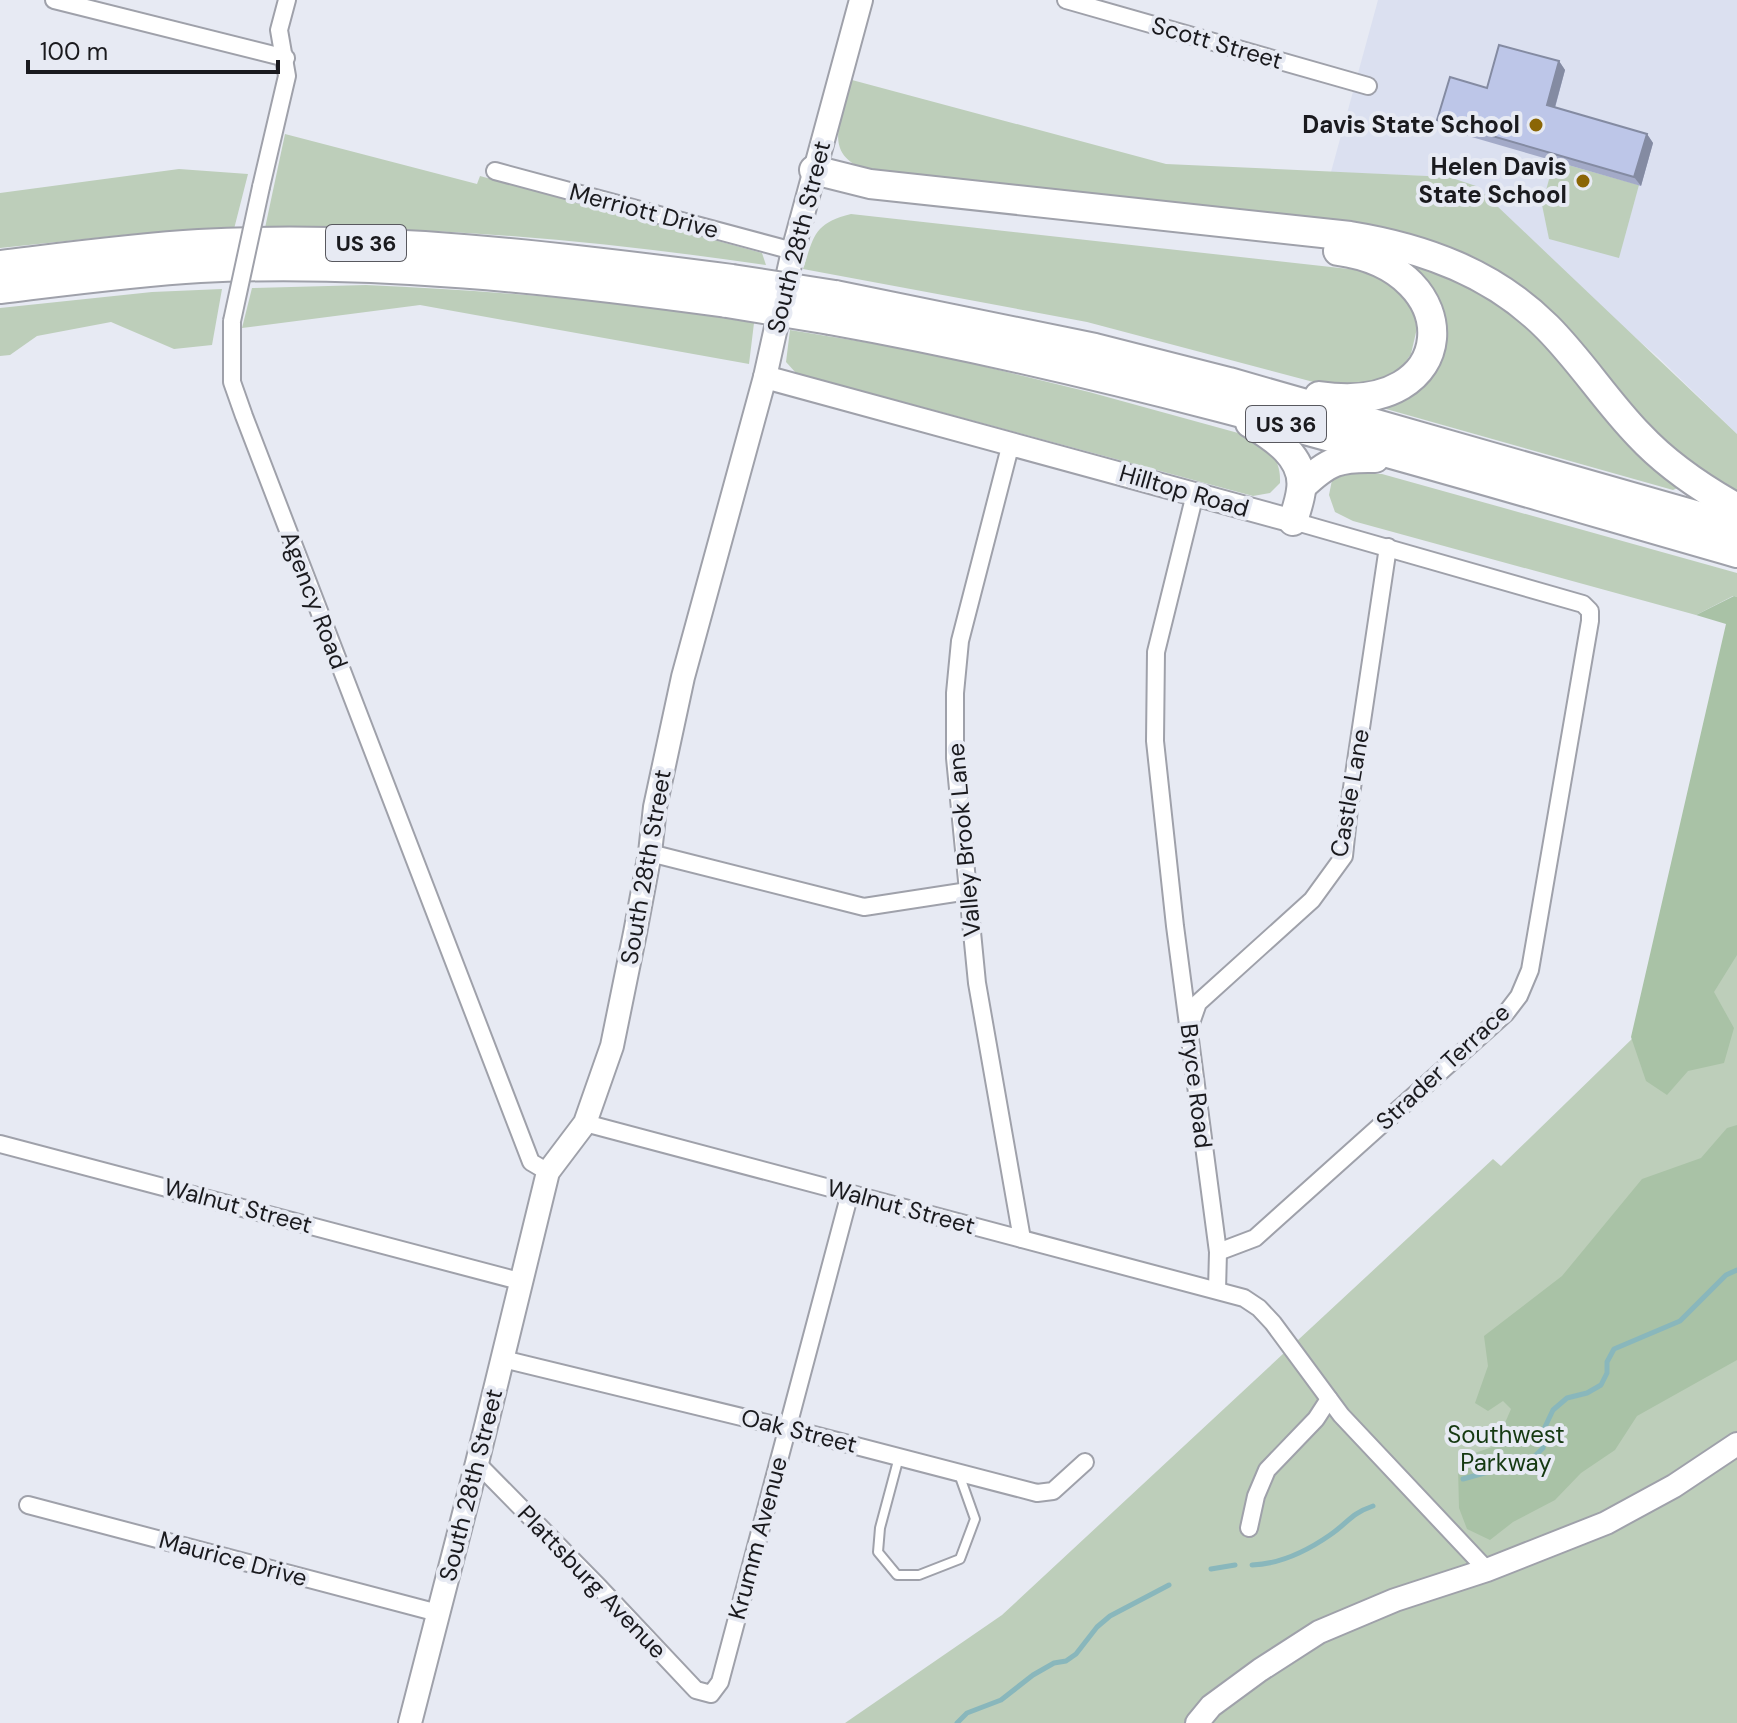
<svg xmlns="http://www.w3.org/2000/svg" width="1737" height="1723" viewBox="0 0 1737 1723" font-family="'DM Sans',sans-serif">
<rect width="100%" height="100%" fill="#e7eaf3"/>
<path fill="#dbe0f0" d="M 1378,0 L 1737,0 L 1737,434 L 1658,357 L 1449,177 L 1331,172 Z"/>
<g fill="#bdceba">
<path d="M 852,80 L 1166,164 L 1449,177 L 1476,186 L 1737,434 L 1737,493 L 1700,471 L 1657,435 L 1560,322 L 1515,282 L 1463,255 L 876,173 C 819,158 840,124 852,80 Z"/>
<path d="M 285,134 L 477,184 L 480,176 L 762,253 L 766,265 C 601,241 432,225 265,228 Z"/>
<path d="M 1554,161 L 1639,185 L 1619,258 L 1549,239 L 1542,205 Z"/>
<path d="M 179,169 L 248,174 L 234,229 L 133,234 L 0,248 L 0,193 Z"/>
<path d="M 851,214 L 1358,270 L 1391,283 L 1411,303 L 1417,328 L 1411,354 L 1400,370 L 1360,389 L 1321,384 L 1087,322 L 803,269 C 814,236 814,223 851,214 Z"/>
<path d="M 1396,255 L 1488,297 L 1535,328 L 1682,486 L 1673,490 L 1379,407 L 1438,355 L 1445,324 L 1435,296 L 1422,279 Z"/>
<path d="M 366,285 C 496,291 626,301 754,323 L 749,364 L 420,305 L 242,328 L 252,288 Z"/>
<path d="M 222,289 L 212,345 L 174,349 L 111,322 L 37,336 L 10,355 L 0,356 L 0,308 L 152,292 Z"/>
<path d="M 790,330 L 925,352 L 1089,392 L 1249,436 C 1269,449 1281,458 1280,483 L 1270,493 L 1253,496 L 796,373 L 786,362 Z"/>
<path d="M 1351,473 L 1382,474 L 1737,573 L 1737,597 L 1733,596 L 1696,615 L 1353,521 L 1335,512 L 1329,495 L 1332,480 Z"/>
<path d="M 1737,937 L 1737,1723 L 845,1723 L 1002,1615 L 1493,1159 L 1501,1166 Z"/>
</g>
<g fill="#a9c2a6">
<path d="M 1734,596 L 1737,597 L 1737,955 L 1714,992 L 1734,1028 L 1724,1063 L 1688,1071 L 1667,1095 L 1646,1081 L 1631,1037 L 1726,624 L 1696,615 Z"/>
<path d="M 1737,1125 L 1737,1360 L 1637,1416 L 1615,1450 L 1581,1473 L 1555,1500 L 1513,1522 L 1490,1540 L 1467,1529 L 1459,1508 L 1458,1467 L 1472,1454 L 1495,1446 L 1511,1409 L 1503,1401 L 1488,1411 L 1475,1403 L 1488,1366 L 1484,1336 L 1562,1276 L 1642,1179 L 1701,1158 L 1727,1128 Z"/>
</g>
<g fill="none" stroke-linecap="round" stroke-linejoin="round">
<g stroke="#89b7bc" stroke-width="5">
<path d="M 1463,1479 L 1531,1460 L 1543,1448 L 1544,1429 L 1553,1410 L 1567,1398 L 1587,1393 L 1601,1385 L 1607,1373 L 1607,1362 L 1614,1349 L 1680,1321 L 1726,1275 L 1737,1270"/>
<path d="M 1252,1565 C 1281,1564 1307,1551 1330,1535 C 1349,1522 1350,1514 1373,1506"/>
<path d="M 1211,1569 L 1235,1565"/>
<path d="M 957,1723 L 967,1713 L 1001,1700 L 1033,1675 L 1054,1663 L 1066,1661 L 1076,1654 L 1097,1627 L 1110,1616 L 1169,1585"/>
</g>
<g stroke="#9fa1aa" stroke-width="12">
<path id="lane" d="M 899,1457 L 880,1528 L 878,1552 L 897,1575 L 919,1575 L 960,1559 L 975,1519 L 959,1474"/>
</g>
<g stroke="#9fa1aa" stroke-width="20">
<g id="street">
<path d="M 54,0 L 286,58"/>
<path d="M 1066,0 L 1368,86"/>
<path d="M 495,171 L 793,251"/>
<path d="M 261,187 L 287,76 L 279,30 L 287,0"/>
<path d="M 232,321 L 232,382 L 244,416 L 531,1162 L 548,1172"/>
<path d="M 1011,443 L 960,641 L 955,693 L 955,758 L 977,983 L 1022,1239"/>
<path d="M 1195,494 L 1156,652 L 1155,741 L 1175,926 L 1218,1252 L 1217,1290"/>
<path d="M 650,853 L 864,907 L 968,891"/>
<path d="M 1191,1023 L 1198,1003 L 1312,900 L 1344,856 L 1349,808 L 1388,547"/>
<path d="M 585,1123 L 1244,1298 L 1259,1308 L 1273,1323 L 1341,1415 L 1487,1570"/>
<path d="M 0,1144 L 523,1282"/>
<path d="M 1218,1252 L 1255,1238 L 1506,1013 L 1519,996 L 1530,970 L 1590,621 L 1590,611 L 1583,604 L 1293,521"/>
<path d="M 503,1359 L 787,1428 L 1037,1493 L 1053,1491 L 1085,1462"/>
<path d="M 477,1463 L 598,1586 L 696,1690 L 711,1694 L 720,1682 L 850,1193"/>
<path d="M 28,1505 L 438,1613"/>
<path d="M 1249,1528 L 1256,1496 L 1267,1470 L 1316,1419 L 1329,1399"/>
</g>
</g>
<g stroke="#9fa1aa" stroke-width="26">
<g id="secondary">
<path d="M 765,377 L 1293,521"/>
<path d="M 410,1723 L 477,1463 L 548,1172 L 585,1123 L 612,1046 L 635,933 L 650,853 L 655,807 L 683,677 L 765,377 L 793,251 L 861,0"/>
<path d="M 1197,1723 L 1211,1706 L 1260,1670 L 1319,1632 L 1395,1600 L 1487,1570 L 1606,1523 L 1674,1486 L 1737,1444"/>
</g>
</g>
<g stroke="#9fa1aa" stroke-width="32">
<g id="highway">
<path d="M 814,170 L 870,184 L 1350,236 C 1424,248 1493,273 1547,327 C 1581,361 1606,401 1639,435 C 1667,465 1701,488 1737,508"/>
<path d="M 0,265 C 66,257 133,248 199,244 C 378,234 555,256 732,279"/>
<path d="M 0,289 C 66,281 133,272 200,268 C 377,260 552,279 727,303"/>
<path d="M 835,295 L 1095,348 L 1229,382 L 1737,527"/>
<path d="M 830,320 C 1138,375 1436,467 1737,553"/>
<path d="M 1319,396 C 1463,418 1470,269 1338,251"/>
<path d="M 1250,423 C 1273,437 1306,457 1301,490 C 1300,500 1296,511 1293,521"/>
<path d="M 1302,486 C 1328,461 1339,457 1375,458"/>
</g>
</g>
<use href="#lane" stroke="#fff" stroke-width="8"/>
<use href="#street" stroke="#fff" stroke-width="16"/>
<use href="#secondary" stroke="#fff" stroke-width="22"/>
<use href="#highway" stroke="#fff" stroke-width="28"/>
<g stroke="#9fa1aa" stroke-width="20" stroke-linecap="butt">
<path id="street-bridge" d="M 232,321 L 261,187"/>
</g>
<g stroke="#9fa1aa" stroke-width="32" stroke-linecap="butt">
<g id="highway-bridge">
<path d="M 732,279 L 835,295"/>
<path d="M 727,303 L 830,320"/>
</g>
</g>
<use href="#street-bridge" stroke="#fff" stroke-width="16"/>
<use href="#highway-bridge" stroke="#fff" stroke-width="28"/>
</g>
<path fill="#a3aac8" d="M 1559,61 L 1565,70 L 1555,108 L 1647,134 L 1653,143 L 1641,186 L 1444,129 L 1437,120 Z"/>
<g fill="#848ba2">
<path d="M 1559,61 L 1565,70 L 1553,114 L 1547,105 Z"/>
<path d="M 1647,134 L 1653,143 L 1641,186 L 1634,177 Z"/>
</g>
<path fill="#bdc6e8" stroke="#848ba2" stroke-width="2" d="M 1499,45 L 1559,61 L 1547,105 L 1647,134 L 1634,177 L 1437,120 L 1450,77 L 1487,88 Z"/>
<g fill="#8b6606" stroke="#e7eaf3" stroke-width="3">
<circle cx="1536" cy="125" r="8"/>
<circle cx="1583" cy="181" r="8"/>
</g>
<g text-anchor="middle" stroke-width="8" stroke-linejoin="round" paint-order="stroke">
<g fill="#e7eaf3" stroke="#58585e" stroke-width="2">
<rect x="326" y="225" width="80" height="36" rx="6"/>
<rect x="1246" y="406" width="80" height="36" rx="6"/>
</g>
<g font-size="22" font-weight="bold" fill="#1a1a1e">
<text x="366" y="251">US 36</text>
<text x="1286" y="432">US 36</text>
</g>
<g font-size="24" fill="#1a1a1e" stroke="#e7eaf3">
<text transform="translate(1217 43) rotate(16)" y="8">Scott Street</text>
<text transform="translate(644 211) rotate(15)" y="8">Merriott Drive</text>
<text transform="translate(799 237) rotate(-76)" y="8">South 28th Street</text>
<text transform="translate(1184 491) rotate(16)" y="8">Hilltop Road</text>
<text transform="translate(314 600) rotate(69)" y="8">Agency Road</text>
<text transform="translate(1350 793) rotate(-80)" y="8">Castle Lane</text>
<text transform="translate(964 840) rotate(-95)" y="8">Valley Brook Lane</text>
<text transform="translate(646 867) rotate(-80)" y="8">South 28th Street</text>
<text transform="translate(1443 1067) rotate(-43)" y="8">Strader Terrace</text>
<text transform="translate(1196 1086) rotate(83)" y="8">Bryce Road</text>
<text transform="translate(238 1206) rotate(15)" y="8">Walnut Street</text>
<text transform="translate(901 1207) rotate(15)" y="8">Walnut Street</text>
<text transform="translate(799 1431) rotate(14)" y="8">Oak Street</text>
<text transform="translate(471 1485) rotate(-76)" y="8">South 28th Street</text>
<text transform="translate(758 1538) rotate(-75)" y="8">Krumm Avenue</text>
<text transform="translate(233 1559) rotate(15)" y="8">Maurice Drive</text>
<text transform="translate(592 1582) rotate(46)" y="8">Plattsburg Avenue</text>
</g>
<g font-size="24" font-weight="bold" fill="#1a1a1e" stroke="#e7eaf3" text-anchor="end">
<text x="1520" y="133">Davis State School</text>
<text x="1567" y="175">Helen Davis<tspan x="1567" dy="28">State School</tspan></text>
</g>
<g font-size="24" fill="#153911" stroke="#e7eaf3">
<text x="1506" y="1443">Southwest<tspan x="1506" dy="28">Parkway</tspan></text>
</g>
</g>
<path d="M28 60v12h250v-12" fill="none" stroke="#1a1a1e" stroke-width="4"/>
<text x="40" y="60" font-size="24" fill="#1a1a1e" stroke="#e7eaf3" stroke-width="6" paint-order="stroke">100 m</text>
</svg>
